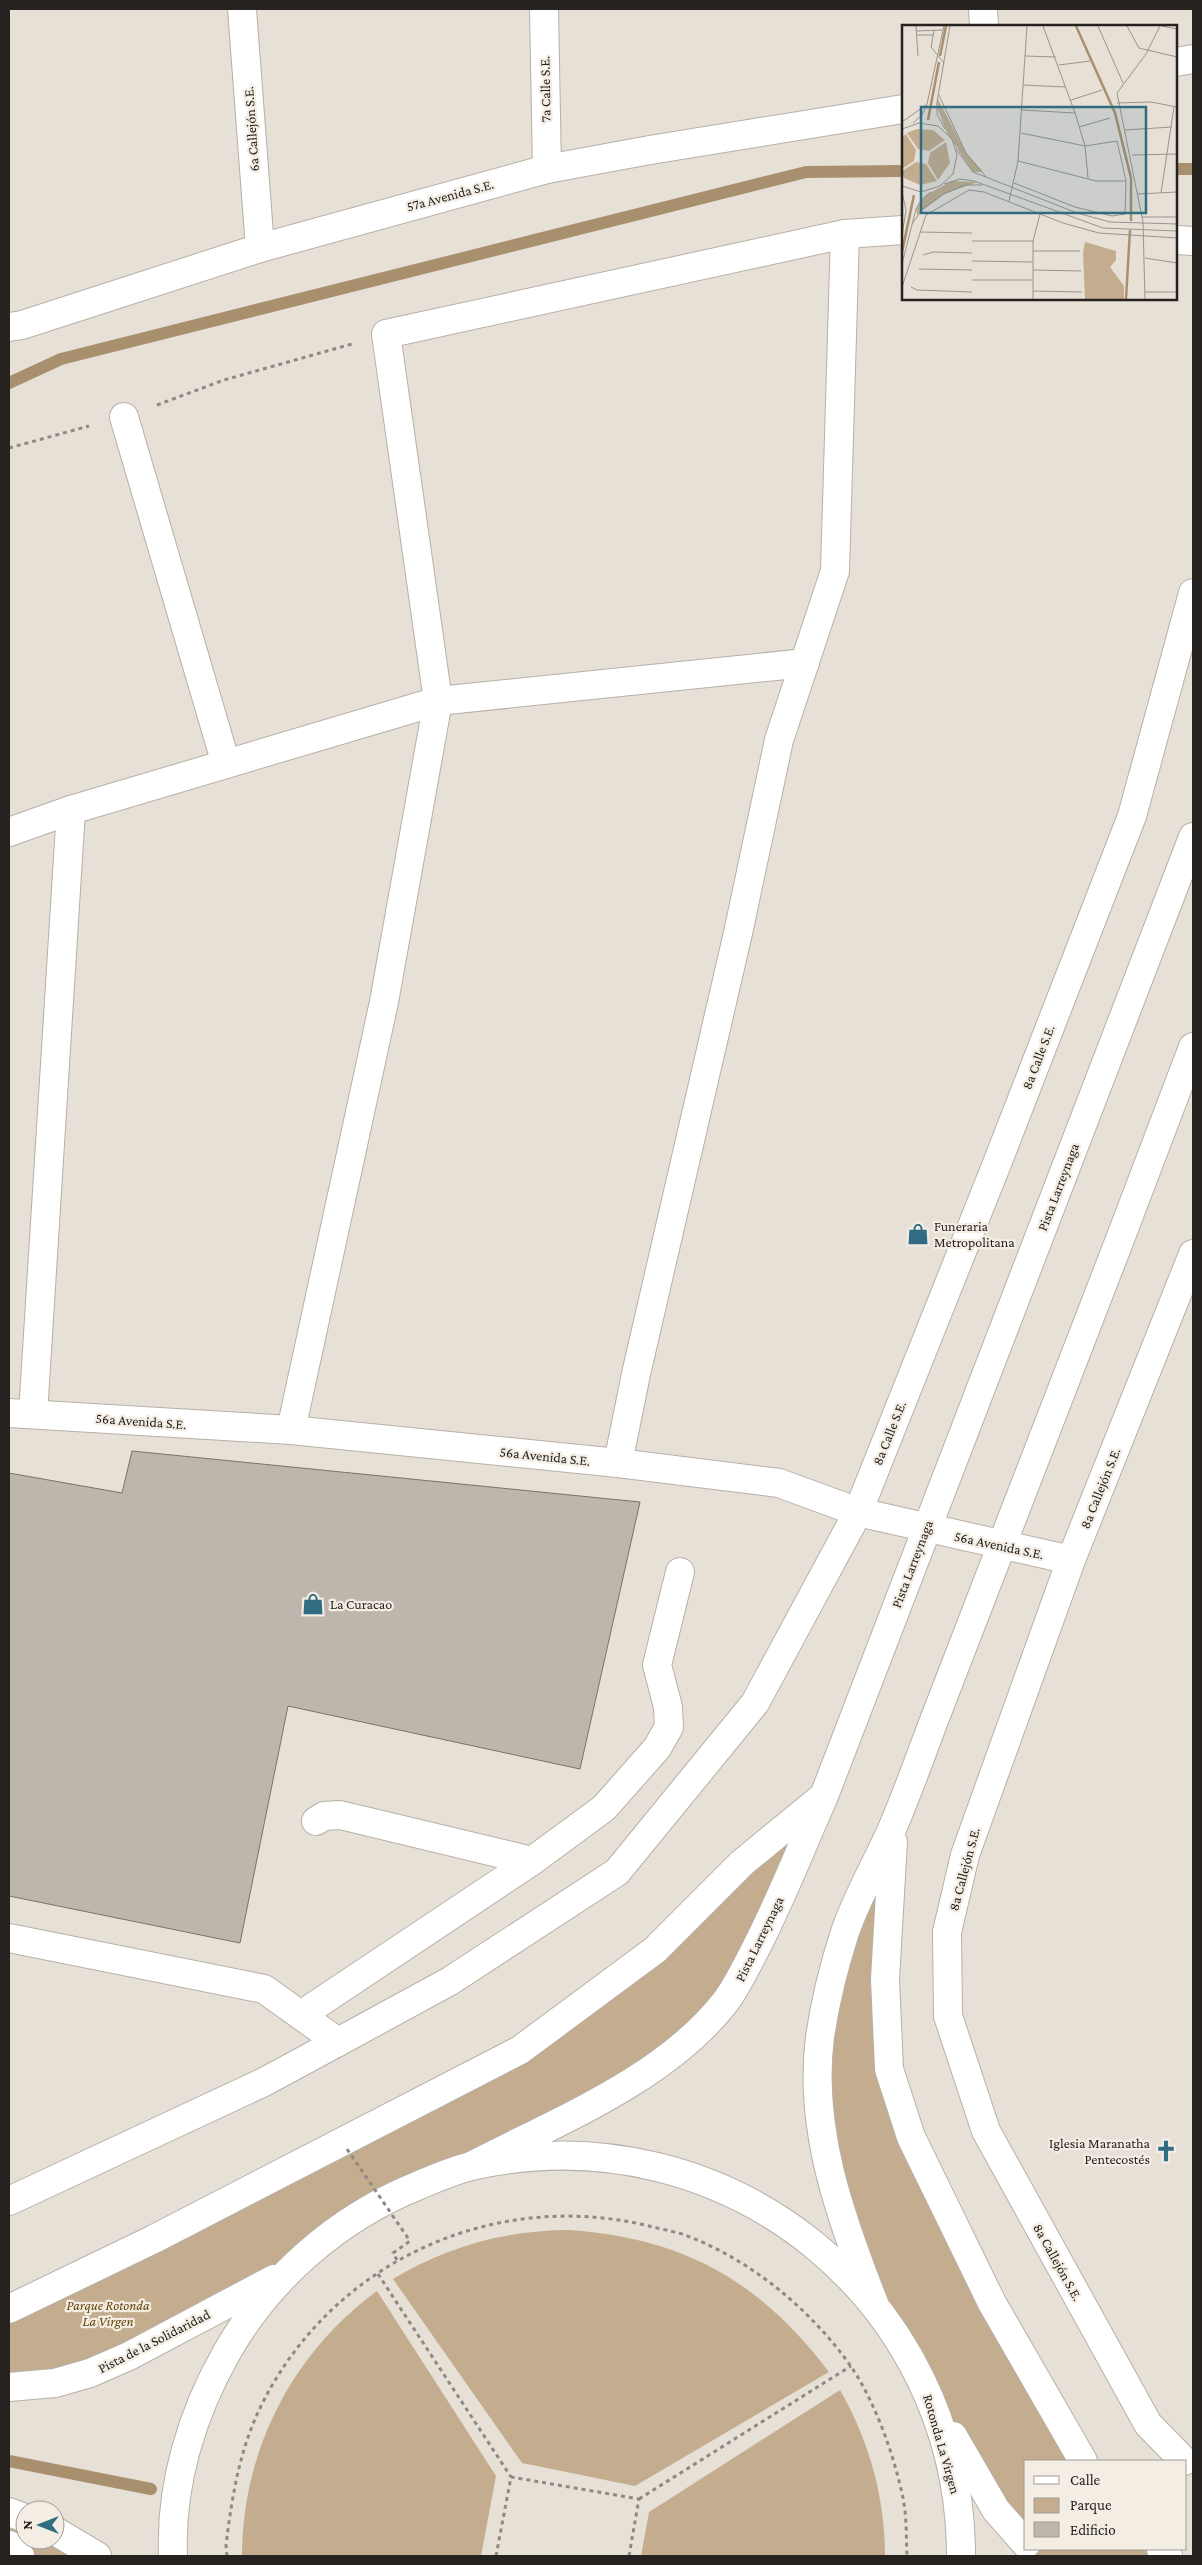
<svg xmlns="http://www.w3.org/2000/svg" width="1202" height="2565" viewBox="0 0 1202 2565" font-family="'Crimson Pro',serif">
<rect width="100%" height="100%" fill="#e7e0d7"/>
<g fill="#c4ad8f">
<path d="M 824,1796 L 726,2001 L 585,2107 L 129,2356 L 9,2387 L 9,2309 L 520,2050 Z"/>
<path d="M 894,1825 L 885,1979 L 911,2137 L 1083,2461 L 1026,2461 L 1026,2544 L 1006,2522 L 853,2248 L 820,2039 Z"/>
<path d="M 569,2230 C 684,2238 760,2281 829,2372 L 635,2486 L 522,2463 L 393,2279 C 447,2247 506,2230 569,2230 Z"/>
<path d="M 377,2291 L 496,2476 L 481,2556 L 242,2556 C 242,2451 292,2353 377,2291 Z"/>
<path d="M 840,2390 C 869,2441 885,2497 885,2556 L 641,2556 L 649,2512 Z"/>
<path d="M 9,2512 L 25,2518 L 25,2540 L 55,2540 L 97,2556 L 20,2556 L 9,2545 Z"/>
<path d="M 1030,2549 L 1161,2549 L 1168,2556 L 1038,2556 Z"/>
</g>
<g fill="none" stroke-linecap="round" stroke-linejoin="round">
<g stroke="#a8906f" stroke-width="12">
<path d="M 1176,169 L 1193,169"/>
<path d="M 9,383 L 61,359 L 806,172 L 903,171"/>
<path d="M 9,2461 L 151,2489"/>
</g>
</g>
<path fill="#bdb6ad" stroke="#79736b" d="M 132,1451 L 640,1502 L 580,1769 L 288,1706 L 240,1943 L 9,1896 L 9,1473 L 122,1493 Z"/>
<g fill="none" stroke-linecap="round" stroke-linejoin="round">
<g stroke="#b7b0a8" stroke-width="30">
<g id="minor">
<path d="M 242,9 L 260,248"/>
<path d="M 544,9 L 547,169"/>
<path d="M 983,9 L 984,26"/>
<path d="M 1176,62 L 1193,59"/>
<path d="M 1176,240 L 1193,241"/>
<path d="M 9,327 L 22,325 L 260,248 L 547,169 L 650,150 L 903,109"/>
<path d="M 124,417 L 226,764"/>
<path d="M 9,832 L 71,810 L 438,701 L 805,663"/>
<path d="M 9,1413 L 291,1430 L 618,1463 L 779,1483 L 858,1512 L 1071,1560"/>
<path d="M 33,1414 L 71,810"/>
<path d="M 291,1430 L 384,1002 L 438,701 L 386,334 L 845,234 L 903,230"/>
<path d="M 618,1463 L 636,1374 L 738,933 L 779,740 L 835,571 L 845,234"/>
<path d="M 316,1821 L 324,1816 L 340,1815 L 532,1861"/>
<path d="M 9,1938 L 264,1989 L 338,2042"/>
<path d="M 301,2015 L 532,1861 L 604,1808 L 657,1748 L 669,1727 L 668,1707 L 657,1665 L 680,1572"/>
<path d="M 9,2201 L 264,2082 L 338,2042 L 450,1981 L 617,1872 L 755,1703 L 858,1512 L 996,1166 L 1132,816 L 1193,593"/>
<path d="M 1184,2461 L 1148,2424 L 986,2131 L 948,2016 L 947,1932 L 965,1855 L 1071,1560 L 1193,1254"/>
</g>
</g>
<g stroke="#b7b0a8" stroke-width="30">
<g id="major">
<path d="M 893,1842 L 885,1979 L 889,2069 L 911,2137 L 992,2303 L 1083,2461"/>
<path d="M 473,2165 C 558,2121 666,2079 726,2001 C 737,1986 745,1969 754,1952 C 780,1902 801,1848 824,1796 L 1193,837"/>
<path d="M 874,2303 C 841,2219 808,2129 820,2037 C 825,2002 834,1966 845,1932 C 857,1897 877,1863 892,1829 C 907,1794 920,1758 933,1723 C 1020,1498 1108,1273 1193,1047"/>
<path d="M 9,2309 L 154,2239 L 520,2050 L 655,1950 L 742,1863 L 820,1799"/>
<path d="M 9,2387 L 55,2383 L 90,2373 L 129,2356 L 274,2279"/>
<path d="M 953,2436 L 996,2510 L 1026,2544"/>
<path d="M 9,2512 L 25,2518"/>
<path d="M 55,2531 L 97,2556"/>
<path d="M 9,2545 L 20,2556"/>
<path d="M 1161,2549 L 1168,2556"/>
<path d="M 173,2556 C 170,2485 192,2413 227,2352 C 269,2278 338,2218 417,2186 C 436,2178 456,2169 476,2165 C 727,2111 961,2299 961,2556"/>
</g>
</g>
<g stroke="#8e8983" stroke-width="3" stroke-dasharray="4 4" stroke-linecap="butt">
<path d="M 157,405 L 224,380 L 352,344"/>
<path d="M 9,448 L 89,426"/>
<path d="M 397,2260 L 393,2253 L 410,2241"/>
<path d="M 378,2274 L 511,2477"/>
<path d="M 639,2499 L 851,2366"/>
<path d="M 227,2556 L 226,2545 C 232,2497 239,2451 261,2406 C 332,2262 493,2188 649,2226 C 660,2229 673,2231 685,2235 C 751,2260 809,2308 850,2365 C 875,2401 894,2455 903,2498 C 907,2517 906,2537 907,2556"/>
<path d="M 496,2556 L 511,2477 L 639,2499 L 629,2556"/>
</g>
<use href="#minor" stroke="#fff" stroke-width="28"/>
<use href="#major" stroke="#fff" stroke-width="28"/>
<path stroke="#8e8983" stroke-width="3" stroke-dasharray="4 4" stroke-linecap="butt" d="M 347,2149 L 410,2241"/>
</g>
<defs>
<g id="shop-bare" transform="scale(1.725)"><path d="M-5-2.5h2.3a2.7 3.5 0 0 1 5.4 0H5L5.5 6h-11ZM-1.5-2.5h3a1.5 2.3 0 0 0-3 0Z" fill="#306d83" stroke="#f4ede4" stroke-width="2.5" paint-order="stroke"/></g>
<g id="church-bare" transform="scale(1.725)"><path d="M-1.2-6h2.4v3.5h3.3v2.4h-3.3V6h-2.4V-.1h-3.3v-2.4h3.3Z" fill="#306d83" stroke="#f4ede4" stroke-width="2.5" paint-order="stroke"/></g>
</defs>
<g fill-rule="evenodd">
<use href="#shop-bare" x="918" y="1234"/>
<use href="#shop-bare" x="313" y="1604"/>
<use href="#church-bare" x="1166" y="2151"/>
</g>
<g text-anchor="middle" stroke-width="4.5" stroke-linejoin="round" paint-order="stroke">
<g font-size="14" fill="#25221f" stroke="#f4ede4">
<text transform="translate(545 89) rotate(-91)" y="5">7a Calle S.E.</text>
<text transform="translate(251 129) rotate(-94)" y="5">6a Callejón S.E.</text>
<text transform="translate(450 195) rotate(-15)" y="5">57a Avenida S.E.</text>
<text transform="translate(1038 1057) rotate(-69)" y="5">8a Calle S.E.</text>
<text transform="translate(1058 1187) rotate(-69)" y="5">Pista Larreynaga</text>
<text transform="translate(141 1421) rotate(4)" y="5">56a Avenida S.E.</text>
<text transform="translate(889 1433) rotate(-68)" y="5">8a Calle S.E.</text>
<text transform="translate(545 1456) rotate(6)" y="5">56a Avenida S.E.</text>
<text transform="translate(1100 1488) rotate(-68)" y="5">8a Callejón S.E.</text>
<text transform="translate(999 1545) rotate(12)" y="5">56a Avenida S.E.</text>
<text transform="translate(912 1564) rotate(-69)" y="5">Pista Larreynaga</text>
<text transform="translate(964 1869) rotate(-75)" y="5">8a Callejón S.E.</text>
<text transform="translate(759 1939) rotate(-64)" y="5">Pista Larreynaga</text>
<text transform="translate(1058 2262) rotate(61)" y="5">8a Callejón S.E.</text>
<text transform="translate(154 2341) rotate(-27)" y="5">Pista de la Solidaridad</text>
<text transform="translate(942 2444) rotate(74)" y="5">Rotonda La Virgen</text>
</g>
<g font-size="14" fill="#25221f" stroke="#f4ede4" text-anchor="start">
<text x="934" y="1231">Funeraria<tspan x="934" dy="16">Metropolitana</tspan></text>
<text x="330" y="1609">La Curacao</text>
<text x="1150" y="2148" text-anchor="end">Iglesia Maranatha<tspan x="1150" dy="16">Pentecostés</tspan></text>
</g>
<g font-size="14" font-style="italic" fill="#664408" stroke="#f4ede4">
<text x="108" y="2310">Parque Rotonda<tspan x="108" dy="16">La Virgen</tspan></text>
</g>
</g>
<g transform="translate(902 25)">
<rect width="275" height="275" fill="#e7e0d7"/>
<path d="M 35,72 L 64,128 L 81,147 L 71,147 L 45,108 L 35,82 ZM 15,104 L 31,105 L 43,115 L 27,126 L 16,124 L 5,108 ZM 4,109 L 14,125 L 12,136 L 0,144 L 0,112 ZM 44,117 L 48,138 L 36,155 L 26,138 L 28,128 ZM 14,137 L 24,139 L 35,156 L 18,160 L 2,153 L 0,146 ZM 50,156 L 75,157 L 42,169 L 15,190 L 14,184 L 24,170 ZM 183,217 L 214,226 L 214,235 L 208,242 L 222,261 L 222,274 L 183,274 L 181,228 Z" fill="#c4ad8f"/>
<path fill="none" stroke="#a8906f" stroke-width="2.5" d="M 174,1 L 213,88 L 229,153 L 229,196M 38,31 L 44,1M 26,95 L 37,37M 0,227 L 12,170M 224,274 L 228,205"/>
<path fill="none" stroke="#99948d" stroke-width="1" d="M 14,1 L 16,31M 141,1 L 173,88 L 183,121 L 186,153M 196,1 L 221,58M 225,1 L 237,23 L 275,32M 260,1 L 275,4M 14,6 L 41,5M 32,6 L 29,22 L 42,38M 15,10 L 31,10M 123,31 L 154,32M 157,40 L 188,36M 121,60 L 164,62M 37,70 L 64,128 L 85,153M 169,75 L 200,65M 215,78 L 249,77 L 275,82M 120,85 L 173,88M 0,97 L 24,80M 11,98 L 20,90 L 25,79 L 42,1M 177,102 L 208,93M 0,104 L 17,98 L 36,101 L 50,114 L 55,130 L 51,149 L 38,161 L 19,167 L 0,161M 43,104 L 35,89 L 35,77 L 48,1M 223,105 L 270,102M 54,124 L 71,147 L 175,188 L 208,197 L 275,199M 230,130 L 275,129M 116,136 L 194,156 L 224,156M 112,158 L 173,182 L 210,191 L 223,189 L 224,156 L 215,116 L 183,121 L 119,108M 42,159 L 58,154 L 72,156 L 201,203 L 275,206M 0,167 L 4,185 L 0,210M 259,168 L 272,82M 236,169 L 275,167M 107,176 L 116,136 L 125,1M 240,192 L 275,192M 10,199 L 21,183 L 42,169 L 63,160 L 80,160M 18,207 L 70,208M 70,216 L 131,216M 131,226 L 178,226M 21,230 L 31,227 L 70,228M 243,233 L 275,238M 70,236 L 131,237M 0,239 L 14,184 L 19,175 L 29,167M 17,244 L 70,245M 131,245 L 179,246M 70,255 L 131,255M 0,262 L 24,190 L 67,165 L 82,167 L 161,198 L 197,208 L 275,213M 9,262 L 15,265 L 70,267M 131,266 L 180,267M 243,267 L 275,267M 131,274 L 131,216 L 138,189M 243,274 L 241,197 L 215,68 L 244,29 L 258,1"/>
<path fill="#306d83" fill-opacity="0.15" stroke="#306d83" stroke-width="2.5" d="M 19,82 L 244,82 L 244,188 L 19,188 Z"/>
<rect width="275" height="275" fill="none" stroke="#25221f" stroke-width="2.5"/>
</g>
<rect width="1202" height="2565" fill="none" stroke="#25221f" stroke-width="20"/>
<rect x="1024" y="2460" width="162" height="90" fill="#f4ede4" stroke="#a19c95"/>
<rect x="1034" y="2476" width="25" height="8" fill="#ffffff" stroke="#a19c95"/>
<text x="1070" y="2485" font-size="15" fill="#25221f">Calle</text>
<rect x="1034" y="2498" width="25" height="15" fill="#c4ad8f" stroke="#a19c95"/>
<text x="1070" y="2510" font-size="15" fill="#25221f">Parque</text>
<rect x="1034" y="2522" width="25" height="15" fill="#bdb6ad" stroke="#a19c95"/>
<text x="1070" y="2535" font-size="15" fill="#25221f">Edificio</text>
<g transform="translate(40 2525) rotate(270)"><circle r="24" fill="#f4ede4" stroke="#a19c95"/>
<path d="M0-4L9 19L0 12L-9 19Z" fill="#306d83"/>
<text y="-8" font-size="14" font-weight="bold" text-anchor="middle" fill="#25221f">N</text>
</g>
</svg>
